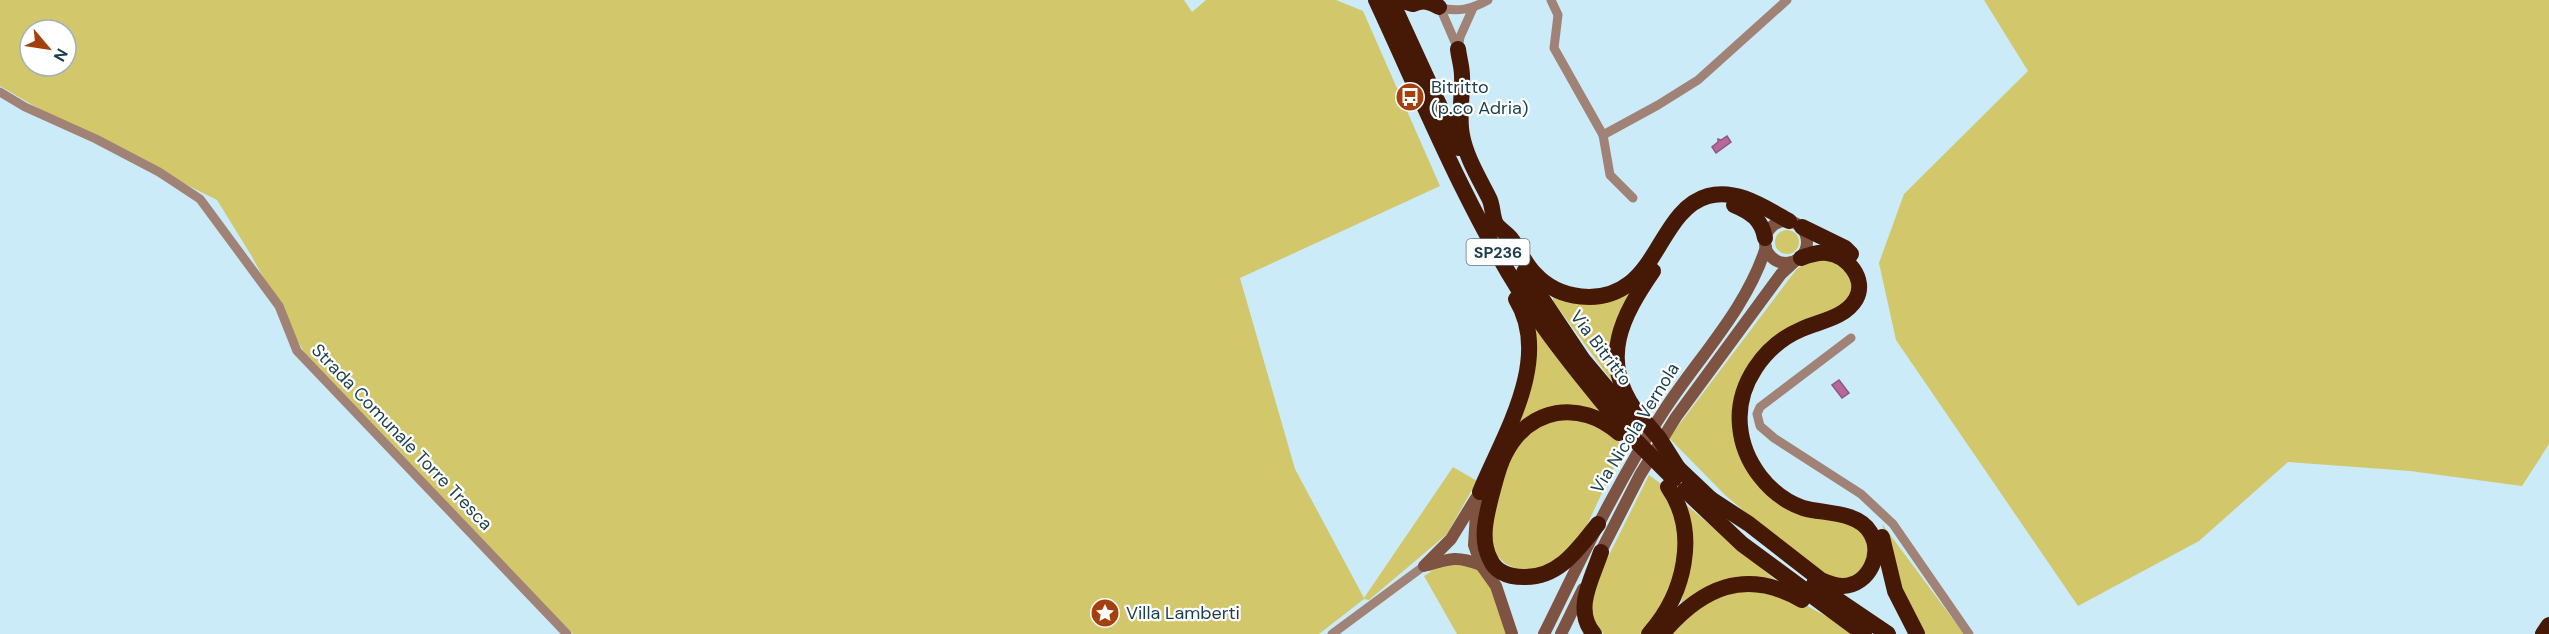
<svg xmlns="http://www.w3.org/2000/svg" width="2549" height="634" viewBox="0 0 2549 634" font-family="'DM Sans',sans-serif">
<rect width="100%" height="100%" fill="#caebf7"/>
<g fill="#d3c76b" fill-rule="evenodd">
<path d="M 0,0 L 1184,0 L 1192,12 L 1206,0 L 1336,0 L 1363,11 L 1440,186 L 1240,278 L 1295,469 L 1364,598 L 1453,467 L 1477,481 L 1447,534 L 1369,600 L 1364,599 L 1319,634 L 573,634 L 426,486 L 312,367 L 251,255 L 217,200 L 70,127 L 0,86 ZM 30,30 L 66,30 L 66,66 L 30,66 Z"/>
<path d="M 1984,0 L 2549,0 L 2549,444 L 2522,486 L 2410,471 L 2288,462 L 2199,541 L 2078,606 L 1896,340 L 1879,263 L 1904,194 L 2028,71 Z"/>
<circle cx="1787" cy="242" r="12"/>
<path d="M 1810,259 L 1835,261 L 1854,281 L 1849,301 L 1782,335 L 1737,407 L 1763,486 L 1845,520 L 1871,540 L 1865,570 L 1840,583 L 1814,570 L 1725,495 L 1669,438 L 1796,270 Z"/>
<path d="M 1635,285 L 1631,296 L 1614,384 L 1553,301 L 1553,298 L 1556,295 Z"/>
<path d="M 1533,323 L 1602,415 L 1518,426 Z"/>
<path d="M 1575,418 L 1614,435 L 1620,443 L 1621,452 L 1581,538 L 1563,557 L 1526,573 L 1506,564 L 1496,555 L 1492,546 L 1491,513 L 1517,441 L 1543,419 Z"/>
<path d="M 1649,475 L 1672,492 L 1685,557 L 1647,634 L 1604,634 L 1596,627 L 1590,616 L 1593,587 Z"/>
<path d="M 1683,502 L 1780,584 L 1703,591 L 1681,603 L 1685,586 Z"/>
<path d="M 1882,524 L 1964,634 L 1922,634 L 1904,605 Z"/>
<path d="M 1452,562 C 1459,563 1469,564 1475,568 C 1494,580 1504,614 1508,634 L 1457,634 L 1424,576 L 1438,567 Z"/>
<path d="M 1730,586 L 1798,601 L 1859,634 L 1668,634 L 1676,621 Z"/>
</g>
<g fill="#b8669b" stroke="#895a83" stroke-width="1.5">
<path d="M 1727,136 L 1731,142 L 1716,153 L 1712,147 L 1718,142 L 1718,139 L 1721,140 Z"/>
<path d="M 1839,380 L 1849,393 L 1842,398 L 1832,385 Z"/>
</g>
<g fill="none" stroke-linecap="round" stroke-linejoin="round">
<g stroke="#a18276" stroke-width="9">
<path d="M 1551,0 L 1558,15 L 1554,48 L 1603,135"/>
<path d="M 1439,5 L 1458,49"/>
<path d="M 1439,7 C 1457,13 1472,9 1488,0"/>
<path d="M 1458,49 L 1460,37 L 1473,8"/>
<path d="M 0,92 L 25,107 L 96,139 L 159,172 L 200,199 L 279,306 L 297,351 L 567,634"/>
<path d="M 1633,198 L 1610,175 L 1603,135 L 1658,105 L 1698,80 L 1787,0"/>
<path d="M 1851,338 L 1760,407 L 1757,414 L 1760,426 L 1774,438 L 1861,494 L 1893,524 L 1969,634"/>
<path d="M 1332,634 L 1424,566"/>
</g>
<g stroke="#7e5342" stroke-width="12">
<circle cx="1786" cy="242" r="21"/>
<path d="M 1480,492 L 1476,513 L 1474,545 L 1481,565 L 1496,586 L 1512,634"/>
<path d="M 1598,557 L 1640,475 L 1676,417 L 1781,274 L 1795,261"/>
<path d="M 1428,565 C 1451,558 1458,556 1481,565"/>
<path d="M 1424,566 L 1451,539 L 1476,498"/>
<path d="M 1544,634 C 1582,557 1618,480 1665,409 C 1699,357 1747,308 1766,247"/>
<path d="M 1561,634 L 1583,589"/>
</g>
<g stroke="#461906" stroke-width="16">
<path d="M 1376,0 C 1422,99 1464,203 1522,295 C 1553,343 1589,386 1625,430"/>
<path d="M 1391,0 L 1459,148"/>
<path d="M 1400,0 L 1413,4 C 1423,0 1429,1 1439,7"/>
<path d="M 1458,49 C 1459,58 1462,67 1462,76 C 1463,95 1458,115 1462,135 C 1466,157 1479,178 1489,198 C 1493,205 1492,217 1496,224 C 1500,230 1508,234 1512,240 C 1520,251 1525,264 1535,274 C 1559,300 1602,305 1630,283 C 1660,260 1669,207 1708,196 C 1737,188 1765,208 1789,221"/>
<path d="M 1734,205 C 1751,212 1762,220 1765,238"/>
<path d="M 1802,227 L 1845,248 L 1851,254"/>
<path d="M 1524,272 L 1583,360 L 1630,416"/>
<path d="M 1635,410 C 1599,359 1622,316 1653,271"/>
<path d="M 1678,468 L 1715,503"/>
<path d="M 1685,490 L 1742,544 L 1864,634"/>
<path d="M 1480,492 C 1503,436 1553,359 1516,299"/>
<path d="M 1706,496 L 1749,524 L 1821,580 C 1828,583 1835,586 1843,586 C 1869,585 1884,553 1870,532 C 1857,511 1824,514 1803,508 C 1769,496 1743,462 1740,426 C 1736,385 1764,345 1802,329 C 1820,321 1845,318 1856,299 C 1867,279 1847,255 1827,253 C 1817,252 1809,255 1801,258"/>
<path d="M 1598,524 C 1579,548 1559,578 1524,577 C 1510,577 1496,573 1490,559 C 1480,540 1486,517 1491,497 C 1495,483 1498,467 1505,454 C 1529,407 1580,399 1619,433"/>
<path d="M 1882,537 L 1895,591 L 1917,634"/>
<path d="M 1814,584 L 1888,634"/>
<path d="M 1594,634 C 1573,610 1592,579 1601,552"/>
<path d="M 1649,634 C 1684,595 1700,533 1668,487"/>
<path d="M 1662,634 C 1701,588 1745,567 1802,600"/>
<path d="M 2543,634 L 2549,625"/>
</g>
<g stroke="#461906" stroke-width="16">
<path d="M 1635,410 L 1659,438 L 1678,468"/>
<path d="M 1625,430 L 1674,479"/>
</g>
</g>
<defs>
<g id="bus-disc" transform="scale(1.5)"><circle r="9.5" fill="#a4400e" stroke="#fff"/><path d="M-5-6H5V4H4V6H2V4H-2V6H-4V4H-5ZM-3.5-4V0h7V-4ZM-3.5 1.2v1.5H-2V1.2ZM2 1.2v1.5H3.5V1.2Z" fill="#fff"/></g>
<g id="sight-disc" transform="scale(1.5)"><circle r="9.5" fill="#a4400e" stroke="#fff"/><path d="M0-6L1.8-2.2L6-1.7L2.9 1.2L3.7 5.4L0 3.3L-3.7 5.4L-2.9 1.2L-6-1.7L-1.8-2.2Z" fill="#fff"/></g>
</defs>
<g fill-rule="evenodd">
<use href="#bus-disc" x="1410" y="97"/>
<use href="#sight-disc" x="1105" y="613"/>
</g>
<g text-anchor="middle" stroke-width="4.5" stroke-linejoin="round" paint-order="stroke">
<rect fill="#fff" stroke="#5f7981" stroke-width="1.5" x="1466.5" y="239" width="63" height="26" rx="4.5"/>
<g font-size="16" font-weight="bold" fill="#1a3f4b">
<text x="1498" y="258">SP236</text>
</g>
<g font-size="18" fill="#1a3f4b" stroke="#fff" text-anchor="start">
<text x="1431" y="93">Bitritto<tspan x="1431" dy="21">(p.co Adria)</tspan></text>
<text x="1126" y="619">Villa Lamberti</text>
</g>
<g font-size="18" fill="#1a3f4b" stroke="#fff">
<text transform="translate(1601 348) rotate(53)" y="6">Via Bitritto</text>
<text transform="translate(1635 428) rotate(-58)" y="6">Via Nicola Vernola</text>
<text transform="translate(402 437) rotate(46)" y="6">Strada Comunale Torre Tresca</text>
</g>
</g>
<g transform="translate(48 48) rotate(119)"><circle r="28" fill="#ffffff" stroke="#a3b2b7" stroke-width="1.5"/>
<path d="M0-4.5L10 22L0 15L-10 22Z" fill="#a4400e"/>
<text y="-9" font-size="16" font-weight="bold" text-anchor="middle" fill="#1a3f4b">N</text>
</g>
</svg>
